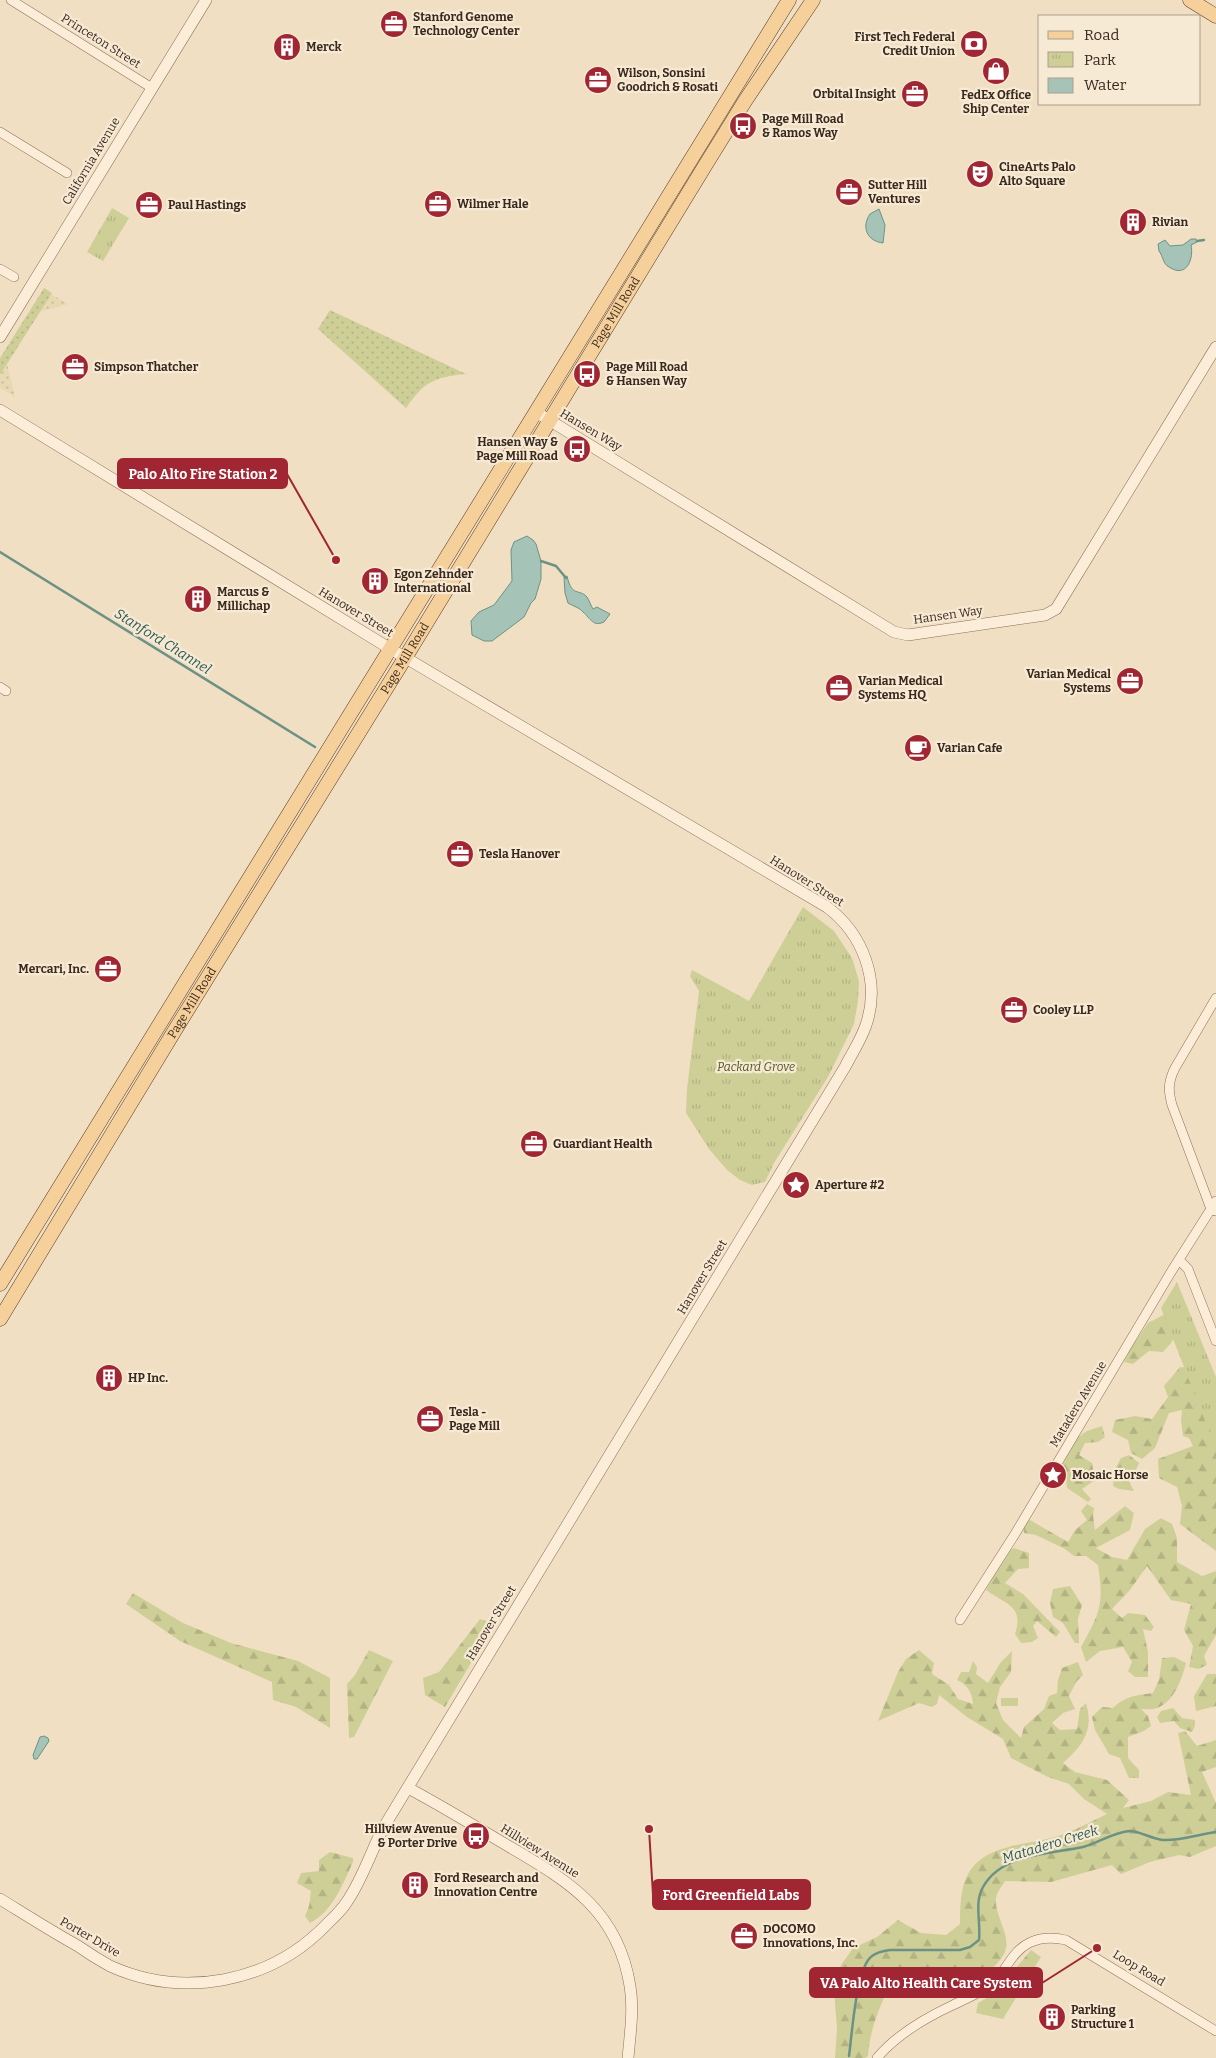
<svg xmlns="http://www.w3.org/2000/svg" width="1216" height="2058" viewBox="0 0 1216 2058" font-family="Bitter,serif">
<defs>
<pattern id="farmland-dots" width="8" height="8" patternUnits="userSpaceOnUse" patternTransform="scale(1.25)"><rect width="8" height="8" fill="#e7d9b1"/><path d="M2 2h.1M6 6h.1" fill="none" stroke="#c7ba98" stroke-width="1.8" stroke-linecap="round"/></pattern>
<pattern id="grass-dots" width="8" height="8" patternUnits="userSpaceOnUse" patternTransform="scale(1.25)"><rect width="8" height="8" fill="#cecf97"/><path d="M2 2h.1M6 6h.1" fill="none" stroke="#b2b282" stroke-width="1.8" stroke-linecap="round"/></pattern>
<pattern id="forest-firs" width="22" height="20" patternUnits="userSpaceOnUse" patternTransform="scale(1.25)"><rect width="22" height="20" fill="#cecf97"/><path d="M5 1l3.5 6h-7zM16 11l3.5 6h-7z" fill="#b2b282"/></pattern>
<pattern id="park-tufts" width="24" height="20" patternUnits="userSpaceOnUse" patternTransform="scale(1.25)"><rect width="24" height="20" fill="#cecf97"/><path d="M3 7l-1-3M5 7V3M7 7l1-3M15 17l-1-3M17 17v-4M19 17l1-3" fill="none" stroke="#b2b282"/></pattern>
</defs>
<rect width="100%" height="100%" fill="#f1dfc4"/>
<g fill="url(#farmland-dots)">
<path d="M 51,294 L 68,304 L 39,312 Z"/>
<path d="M 7,364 L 15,397 L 0,388 L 0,375 Z"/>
</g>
<g fill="url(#grass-dots)">
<path d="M 44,288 L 52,293 L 0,375 L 0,358 Z"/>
<path d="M 330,310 L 466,374 C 434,377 424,382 406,408 L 318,329 Z"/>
</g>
<g fill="url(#forest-firs)">
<path d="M 1169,1312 L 1177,1333 L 1171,1343 L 1163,1352 L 1149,1351 L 1133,1364 L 1124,1362 L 1131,1348 L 1148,1323 Z"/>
<path d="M 1180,1367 L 1192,1368 L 1216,1435 L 1216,1551 L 1180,1524 L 1182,1506 L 1177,1487 L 1159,1478 L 1158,1459 L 1193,1446 L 1189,1438 L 1183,1436 L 1181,1421 L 1182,1410 L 1169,1413 L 1155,1448 L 1142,1459 L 1131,1453 L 1128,1440 L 1112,1432 L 1115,1420 L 1135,1416 L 1152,1419 L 1168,1397 L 1164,1386 Z"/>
<path d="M 1102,1426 L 1105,1437 L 1098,1442 L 1085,1443 L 1079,1455 L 1092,1463 L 1095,1480 L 1082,1489 L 1091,1499 L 1088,1502 L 1067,1488 L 1066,1478 L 1056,1476 L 1078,1437 L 1087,1431 Z"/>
<path d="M 1129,1455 L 1139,1463 L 1135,1472 L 1128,1470 L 1128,1479 L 1134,1491 L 1119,1489 L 1113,1486 L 1115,1469 L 1121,1458 Z"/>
<path d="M 1087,1504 L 1094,1508 L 1093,1515 L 1095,1530 L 1125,1506 L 1134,1513 L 1130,1530 L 1096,1548 L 1112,1557 L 1127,1560 L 1145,1529 L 1161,1518 L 1172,1524 L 1177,1538 L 1177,1562 L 1202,1576 L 1216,1571 L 1216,1635 L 1204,1656 L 1207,1665 L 1198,1669 L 1189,1667 L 1193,1646 L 1184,1630 L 1191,1604 L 1171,1600 L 1147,1566 L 1130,1590 L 1112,1609 L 1122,1618 L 1128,1613 L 1145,1615 L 1154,1627 L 1151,1631 L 1143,1629 L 1148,1652 L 1148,1677 L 1135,1677 L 1128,1671 L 1132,1662 L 1123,1647 L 1100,1651 L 1086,1662 L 1081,1647 C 1100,1613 1104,1604 1098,1565 L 1086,1556 L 1074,1556 L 1065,1549 L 1036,1535 L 1024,1533 L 1023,1524 L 1030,1520 L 1068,1542 L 1075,1530 L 1087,1520 L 1081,1511 Z"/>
<path d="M 1014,1548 L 1029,1553 L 1029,1568 L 1018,1569 L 1005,1583 L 1023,1594 L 1060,1632 L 1056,1637 L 1037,1621 L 1033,1626 L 1038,1638 L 1032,1642 L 1021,1643 L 1015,1634 C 1024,1606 1007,1605 986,1590 L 1006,1553 Z"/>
<path d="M 1070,1586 L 1082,1605 L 1078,1619 L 1079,1643 L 1075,1643 L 1063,1623 L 1053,1617 L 1050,1603 L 1053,1589 Z"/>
<path d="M 133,1593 L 183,1623 L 231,1643 L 298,1661 L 330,1678 L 330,1728 L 296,1707 L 273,1700 L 272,1682 L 180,1641 L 126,1604 Z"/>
<path d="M 480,1619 L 494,1624 L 445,1707 L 425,1695 L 423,1678 L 439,1672 Z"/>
<path d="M 369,1650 L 393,1661 L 354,1737 L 349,1738 L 347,1684 L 355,1675 Z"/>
<path d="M 919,1650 L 934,1663 L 932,1674 L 949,1685 L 958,1699 L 973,1704 C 972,1693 968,1685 957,1680 L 961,1672 L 969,1672 L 973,1661 L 977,1667 L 976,1674 L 988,1683 L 1001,1662 L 1012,1651 L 1011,1672 L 1000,1687 L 996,1703 L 1003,1720 L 1021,1738 L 1024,1727 L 1044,1709 L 1049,1696 L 1057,1693 L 1058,1680 L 1062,1668 L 1078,1662 L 1083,1675 L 1076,1682 L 1069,1696 L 1075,1709 L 1063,1713 L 1052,1723 L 1060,1730 L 1077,1729 L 1080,1709 L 1086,1703 C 1094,1730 1083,1746 1063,1763 L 1075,1772 L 1107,1780 L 1129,1800 L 1123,1808 L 1151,1801 L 1168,1792 L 1191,1795 L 1178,1733 L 1185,1731 L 1197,1746 L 1216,1740 L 1216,1767 L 1202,1772 L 1216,1803 L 1216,1846 L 1190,1857 L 1179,1855 L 1150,1862 L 1121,1874 L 1112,1865 L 1051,1882 L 1005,1881 C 1002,1886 997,1892 996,1898 C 994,1917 1013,1936 1004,1954 C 983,1990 948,1970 916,1971 C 909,1971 901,1975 894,1978 C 881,2003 870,2027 868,2056 L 865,2058 L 835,2058 L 837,2029 L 834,1990 L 841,1965 L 853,1948 L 877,1937 L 898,1920 L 921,1933 L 946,1935 L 960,1924 C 960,1909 960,1888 968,1874 C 986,1842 1030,1846 1061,1835 C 1076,1830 1092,1821 1107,1814 L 1084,1799 L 1069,1784 L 1048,1777 L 1011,1758 L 1003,1739 L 967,1717 L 939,1695 L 937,1704 L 932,1707 L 919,1703 L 878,1721 L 898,1672 L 906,1659 Z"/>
<path d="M 1174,1657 L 1186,1663 C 1182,1679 1174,1702 1157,1708 C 1153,1710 1146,1709 1141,1709 L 1148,1716 L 1151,1726 L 1144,1731 L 1128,1737 L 1128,1758 L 1139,1770 L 1139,1778 L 1129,1778 L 1120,1758 L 1109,1754 L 1095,1730 L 1092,1717 L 1102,1707 L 1113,1708 C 1124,1696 1138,1695 1153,1693 L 1159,1680 L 1162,1658 Z"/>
<path d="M 1207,1674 L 1216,1674 L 1216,1706 L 1196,1711 L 1194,1696 Z"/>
<path d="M 1173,1708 L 1182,1718 L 1195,1720 L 1195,1726 L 1192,1732 L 1180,1728 L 1174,1721 L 1160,1723 L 1157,1717 L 1161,1711 Z"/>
<path d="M 330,1852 L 353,1858 L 353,1862 C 343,1884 332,1912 310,1923 L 305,1916 L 309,1906 L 311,1891 L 297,1883 L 301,1873 L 319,1871 L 319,1860 Z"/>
<path d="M 1031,1950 L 1041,1957 L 1003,2019 L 976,2013 L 978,2003 L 995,1993 Z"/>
</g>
<g fill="url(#park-tufts)">
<path d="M 112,208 L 129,218 L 103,261 L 87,252 Z"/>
<path d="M 803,907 L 834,931 L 852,958 L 859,981 L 858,1001 L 854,1024 L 828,1077 L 774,1163 L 765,1182 L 752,1185 L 740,1180 L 727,1170 L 709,1149 L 686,1113 L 687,1089 L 699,991 L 690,976 L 692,970 L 749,1001 Z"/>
<path d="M 1177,1282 L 1216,1377 L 1216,1449 L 1161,1308 Z"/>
</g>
<rect fill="#cecf97" x="1001" y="1698" width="17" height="8"/>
<g fill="#a6c3b8" stroke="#6c9285">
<path d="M 879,209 L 885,225 L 883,243 C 867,241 861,227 870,214 Z"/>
<path d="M 1191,239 L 1196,239 L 1197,242 L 1191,245 C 1194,258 1187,279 1169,267 C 1163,264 1163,256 1159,251 L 1158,244 L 1165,240 L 1170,246 L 1183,245 Z"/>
<path d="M 527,536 L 533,540 L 536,544 L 541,561 L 541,579 L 535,599 L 531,603 L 524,617 L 492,641 L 484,641 L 472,635 L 471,621 L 479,612 L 494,605 L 512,581 L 511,550 L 514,542 Z"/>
<path d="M 567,576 C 572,598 579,588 587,597 C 589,600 591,606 593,609 L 597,607 L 610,614 L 604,622 C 593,627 591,619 583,612 C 580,608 573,606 568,603 L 565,593 L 564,577 Z"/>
<path d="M 44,1736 L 48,1738 L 49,1741 L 37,1759 L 34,1759 L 33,1755 L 40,1737 Z"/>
</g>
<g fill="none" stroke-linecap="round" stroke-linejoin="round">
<g stroke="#6c9285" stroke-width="2.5">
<path d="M 1197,241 L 1204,240"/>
<path d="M 0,552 L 315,747"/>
<path d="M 541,561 L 556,566 L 566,578"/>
<path d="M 849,2056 C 852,2035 856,1967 872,1956 C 877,1952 883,1951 890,1950 L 960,1950 L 970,1947 L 979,1940 C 981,1922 974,1903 983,1887 C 1002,1853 1050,1854 1083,1847 C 1099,1843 1113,1832 1130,1831 C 1139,1831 1152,1839 1163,1840 C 1180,1841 1200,1834 1216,1832"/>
</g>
<g stroke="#8c6f59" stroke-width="10">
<g id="minor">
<path d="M 11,0 L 152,88"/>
<path d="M 0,132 L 67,173"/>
<path d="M 0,269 L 14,277"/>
<path d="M 0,687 L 6,691"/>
<path d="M 1215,1211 L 1211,1209 L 1172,1105 C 1168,1090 1168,1082 1175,1068 L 1216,998"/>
<path d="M 1179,1260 L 1188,1269 L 1216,1341"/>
<path d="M 960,1620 L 1015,1534 L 1171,1272 L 1216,1201"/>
<path d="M 877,2058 C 897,2034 925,2018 953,2005 C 967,1998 984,1992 996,1980 C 1007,1968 1013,1951 1029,1943 C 1041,1937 1053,1937 1066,1940 L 1216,2031"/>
</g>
</g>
<g stroke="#8c6f59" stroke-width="12">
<g id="tertiary">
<path d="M 0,337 L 206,0"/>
<path d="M 0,410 L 389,648 L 827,907 C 863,934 881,981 866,1025 C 861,1040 852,1053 845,1067 L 385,1825 C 371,1850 363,1879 346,1903 C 341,1911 333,1918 326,1925 C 270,1983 183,1999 110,1966 C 99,1960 88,1953 78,1946 C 51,1931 26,1915 0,1899"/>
<path d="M 536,412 L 894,632 L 908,635 L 1045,615 L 1056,609 L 1216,347"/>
<path d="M 408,1788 C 442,1806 476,1827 510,1847 C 570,1882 618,1911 630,1986 C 634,2009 630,2035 628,2058"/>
</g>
</g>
<g stroke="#5a3e2d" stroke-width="15">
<g id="primary">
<path d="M 1190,0 L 1216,16"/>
<path d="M 0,1284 L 789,0"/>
<path id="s1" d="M 0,1319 L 175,1030 L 405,658 L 703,169 L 745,101 L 813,0"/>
</g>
</g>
<use href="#minor" stroke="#fbedd8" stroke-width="9"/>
<use href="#tertiary" stroke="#fbedd8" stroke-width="11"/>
<use href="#primary" stroke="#f5d09a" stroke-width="14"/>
</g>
<defs>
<g id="office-disc" transform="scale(1.4375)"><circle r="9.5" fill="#9f2632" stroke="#f7ead4"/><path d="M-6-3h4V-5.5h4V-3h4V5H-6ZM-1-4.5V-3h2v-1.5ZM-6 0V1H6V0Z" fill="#fff"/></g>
<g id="bank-disc" transform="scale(1.4375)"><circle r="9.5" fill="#9f2632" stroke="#f7ead4"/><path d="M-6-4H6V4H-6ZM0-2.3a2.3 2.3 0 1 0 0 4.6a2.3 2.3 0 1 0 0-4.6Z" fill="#fff"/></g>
<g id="building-disc" transform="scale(1.4375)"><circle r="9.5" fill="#9f2632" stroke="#f7ead4"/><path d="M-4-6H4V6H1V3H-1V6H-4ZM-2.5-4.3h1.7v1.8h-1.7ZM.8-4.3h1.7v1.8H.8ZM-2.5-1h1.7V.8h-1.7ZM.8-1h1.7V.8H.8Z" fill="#fff"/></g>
<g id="shop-disc" transform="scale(1.4375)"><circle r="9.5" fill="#9f2632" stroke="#f7ead4"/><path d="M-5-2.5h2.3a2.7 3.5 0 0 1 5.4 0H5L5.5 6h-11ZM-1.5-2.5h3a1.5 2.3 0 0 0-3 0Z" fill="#fff"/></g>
<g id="bus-disc" transform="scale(1.4375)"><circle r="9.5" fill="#9f2632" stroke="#f7ead4"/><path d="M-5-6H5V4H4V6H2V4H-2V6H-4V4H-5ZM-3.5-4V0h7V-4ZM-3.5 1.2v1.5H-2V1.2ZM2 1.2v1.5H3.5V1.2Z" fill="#fff"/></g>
<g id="theatre-disc" transform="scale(1.4375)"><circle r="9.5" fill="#9f2632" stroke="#f7ead4"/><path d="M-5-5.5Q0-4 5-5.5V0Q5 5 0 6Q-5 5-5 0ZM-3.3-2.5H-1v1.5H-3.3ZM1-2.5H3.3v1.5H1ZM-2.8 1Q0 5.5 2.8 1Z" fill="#fff"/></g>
<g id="cafe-disc" transform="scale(1.4375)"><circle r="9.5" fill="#9f2632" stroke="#f7ead4"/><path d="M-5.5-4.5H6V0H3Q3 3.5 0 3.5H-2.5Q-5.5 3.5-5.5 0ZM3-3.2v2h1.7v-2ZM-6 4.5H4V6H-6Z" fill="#fff"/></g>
<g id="sight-disc" transform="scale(1.4375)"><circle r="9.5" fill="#9f2632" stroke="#f7ead4"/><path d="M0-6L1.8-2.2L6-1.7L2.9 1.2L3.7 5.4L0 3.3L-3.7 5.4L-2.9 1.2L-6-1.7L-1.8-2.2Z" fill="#fff"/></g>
</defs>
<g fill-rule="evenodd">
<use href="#office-disc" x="394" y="24"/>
<use href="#bank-disc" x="974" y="44"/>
<use href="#building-disc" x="287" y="47"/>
<use href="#shop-disc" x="996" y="71"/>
<use href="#office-disc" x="598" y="80"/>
<use href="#office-disc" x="915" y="94"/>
<use href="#bus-disc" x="743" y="126"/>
<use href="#theatre-disc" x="980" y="174"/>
<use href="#office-disc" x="849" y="192"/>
<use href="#office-disc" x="438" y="204"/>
<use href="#office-disc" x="149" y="205"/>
<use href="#building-disc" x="1133" y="222"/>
<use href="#office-disc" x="75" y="367"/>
<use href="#bus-disc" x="587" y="374"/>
<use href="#bus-disc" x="577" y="449"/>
<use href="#building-disc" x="375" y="581"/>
<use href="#building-disc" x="198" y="599"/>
<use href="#office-disc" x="1130" y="681"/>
<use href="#office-disc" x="839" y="688"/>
<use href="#cafe-disc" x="918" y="748"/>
<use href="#office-disc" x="460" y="854"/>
<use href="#office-disc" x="108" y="969"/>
<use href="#office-disc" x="1014" y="1010"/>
<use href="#office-disc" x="534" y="1144"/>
<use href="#sight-disc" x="796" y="1185"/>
<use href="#building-disc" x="109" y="1378"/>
<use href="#office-disc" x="430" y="1419"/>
<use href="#sight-disc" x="1053" y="1475"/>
<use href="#bus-disc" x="476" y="1836"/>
<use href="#building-disc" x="415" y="1885"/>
<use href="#office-disc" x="744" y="1936"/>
<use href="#building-disc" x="1052" y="2017"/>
</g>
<g text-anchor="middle" stroke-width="4.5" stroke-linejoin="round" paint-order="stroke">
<g font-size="12" font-weight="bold" fill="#3b291e" stroke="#f7ead4" text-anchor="start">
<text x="413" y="21">Stanford Genome<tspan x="413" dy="14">Technology Center</tspan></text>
<text x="955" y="41" text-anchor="end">First Tech Federal<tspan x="955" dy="14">Credit Union</tspan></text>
<text x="306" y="51">Merck</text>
<text x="617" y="77">Wilson, Sonsini<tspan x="617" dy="14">Goodrich &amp; Rosati</tspan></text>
<text x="896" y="98" text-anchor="end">Orbital Insight</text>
<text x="996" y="99" text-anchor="middle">FedEx Office<tspan x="996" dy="14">Ship Center</tspan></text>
<text x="762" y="123">Page Mill Road<tspan x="762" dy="14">&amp; Ramos Way</tspan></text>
<text x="999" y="171">CineArts Palo<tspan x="999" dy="14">Alto Square</tspan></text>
<text x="868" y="189">Sutter Hill<tspan x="868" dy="14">Ventures</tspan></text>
<text x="457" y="208">Wilmer Hale</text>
<text x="168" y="209">Paul Hastings</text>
<text x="1152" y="226">Rivian</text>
<text x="94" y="371">Simpson Thatcher</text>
<text x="606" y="371">Page Mill Road<tspan x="606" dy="14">&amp; Hansen Way</tspan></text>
<text x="558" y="446" text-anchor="end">Hansen Way &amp;<tspan x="558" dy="14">Page Mill Road</tspan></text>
<text x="394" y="578">Egon Zehnder<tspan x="394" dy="14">International</tspan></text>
<text x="217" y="596">Marcus &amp;<tspan x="217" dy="14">Millichap</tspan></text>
<text x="1111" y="678" text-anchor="end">Varian Medical<tspan x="1111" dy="14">Systems</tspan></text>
<text x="858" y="685">Varian Medical<tspan x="858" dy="14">Systems HQ</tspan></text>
<text x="937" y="752">Varian Cafe</text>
<text x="479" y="858">Tesla Hanover</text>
<text x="89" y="973" text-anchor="end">Mercari, Inc.</text>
<text x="1033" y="1014">Cooley LLP</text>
<text x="553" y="1148">Guardiant Health</text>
<text x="815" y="1189">Aperture #2</text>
<text x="128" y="1382">HP Inc.</text>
<text x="449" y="1416">Tesla -<tspan x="449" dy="14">Page Mill</tspan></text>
<text x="1072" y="1479">Mosaic Horse</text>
<text x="457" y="1833" text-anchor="end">Hillview Avenue<tspan x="457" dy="14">&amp; Porter Drive</tspan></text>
<text x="434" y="1882">Ford Research and<tspan x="434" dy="14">Innovation Centre</tspan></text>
<text x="763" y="1933">DOCOMO<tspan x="763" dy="14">Innovations, Inc.</tspan></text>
<text x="1071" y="2014">Parking<tspan x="1071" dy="14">Structure 1</tspan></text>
</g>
<g font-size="12" fill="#3b291e" stroke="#f7ead4">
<text transform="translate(101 41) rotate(32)" y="4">Princeton Street</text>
<text transform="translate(91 161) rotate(-59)" y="4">California Avenue</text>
<text dy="4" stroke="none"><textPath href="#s1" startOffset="1180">Page Mill Road</textPath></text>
<text transform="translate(591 430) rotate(31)" y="4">Hansen Way</text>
<text transform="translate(356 612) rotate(31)" y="4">Hanover Street</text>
<text transform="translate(948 615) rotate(-8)" y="4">Hansen Way</text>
<text dy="4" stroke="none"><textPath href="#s1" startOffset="775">Page Mill Road</textPath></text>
<text transform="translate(807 881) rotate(32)" y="4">Hanover Street</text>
<text dy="4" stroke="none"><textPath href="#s1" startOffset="370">Page Mill Road</textPath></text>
<text transform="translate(702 1277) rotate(-59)" y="4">Hanover Street</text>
<text transform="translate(1078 1404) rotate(-59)" y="4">Matadero Avenue</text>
<text transform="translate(491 1623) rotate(-59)" y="4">Hanover Street</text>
<text transform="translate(540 1851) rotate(32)" y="4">Hillview Avenue</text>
<text transform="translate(90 1937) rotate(30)" y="4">Porter Drive</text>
<text transform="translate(1139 1968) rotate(31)" y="4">Loop Road</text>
</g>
<g font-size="12" font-style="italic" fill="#515923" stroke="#f7ead4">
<text x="756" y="1071">Packard Grove</text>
</g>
<g font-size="14" font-style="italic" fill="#2c5c54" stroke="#f7ead4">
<text transform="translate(163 641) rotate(32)" y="5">Stanford Channel</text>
<text transform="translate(1050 1844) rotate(-17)" y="5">Matadero Creek</text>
</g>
</g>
<path fill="none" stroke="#9f2632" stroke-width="2" d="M336 560L287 474M649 1829L653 1895M1097 1948L1042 1983"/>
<g fill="#9f2632" stroke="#f7ead4" stroke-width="2">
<circle cx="336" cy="560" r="5"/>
<circle cx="649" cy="1829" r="5"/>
<circle cx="1097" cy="1948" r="5"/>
</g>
<g fill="#9f2632" stroke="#9f2632" stroke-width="2">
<rect x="118" y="459" width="169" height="29" rx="5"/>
<rect x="653" y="1880" width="157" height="29" rx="5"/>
<rect x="810" y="1968" width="232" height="29" rx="5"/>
</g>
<g font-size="14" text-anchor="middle" font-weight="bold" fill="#fff">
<text x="203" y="479">Palo Alto Fire Station 2</text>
<text x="731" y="1900">Ford Greenfield Labs</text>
<text x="926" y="1988">VA Palo Alto Health Care System</text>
</g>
<rect x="1038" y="15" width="162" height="90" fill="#f7ead4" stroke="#ac9d8b"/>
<rect x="1048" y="31" width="25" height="8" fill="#f5d09a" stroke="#ac9d8b"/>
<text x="1084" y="40" font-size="15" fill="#3b291e">Road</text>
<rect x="1048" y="52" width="25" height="15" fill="url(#park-tufts)" stroke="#ac9d8b"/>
<text x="1084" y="65" font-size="15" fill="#3b291e">Park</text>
<rect x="1048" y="78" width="25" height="15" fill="#a6c3b8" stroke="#ac9d8b"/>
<text x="1084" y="90" font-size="15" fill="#3b291e">Water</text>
</svg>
